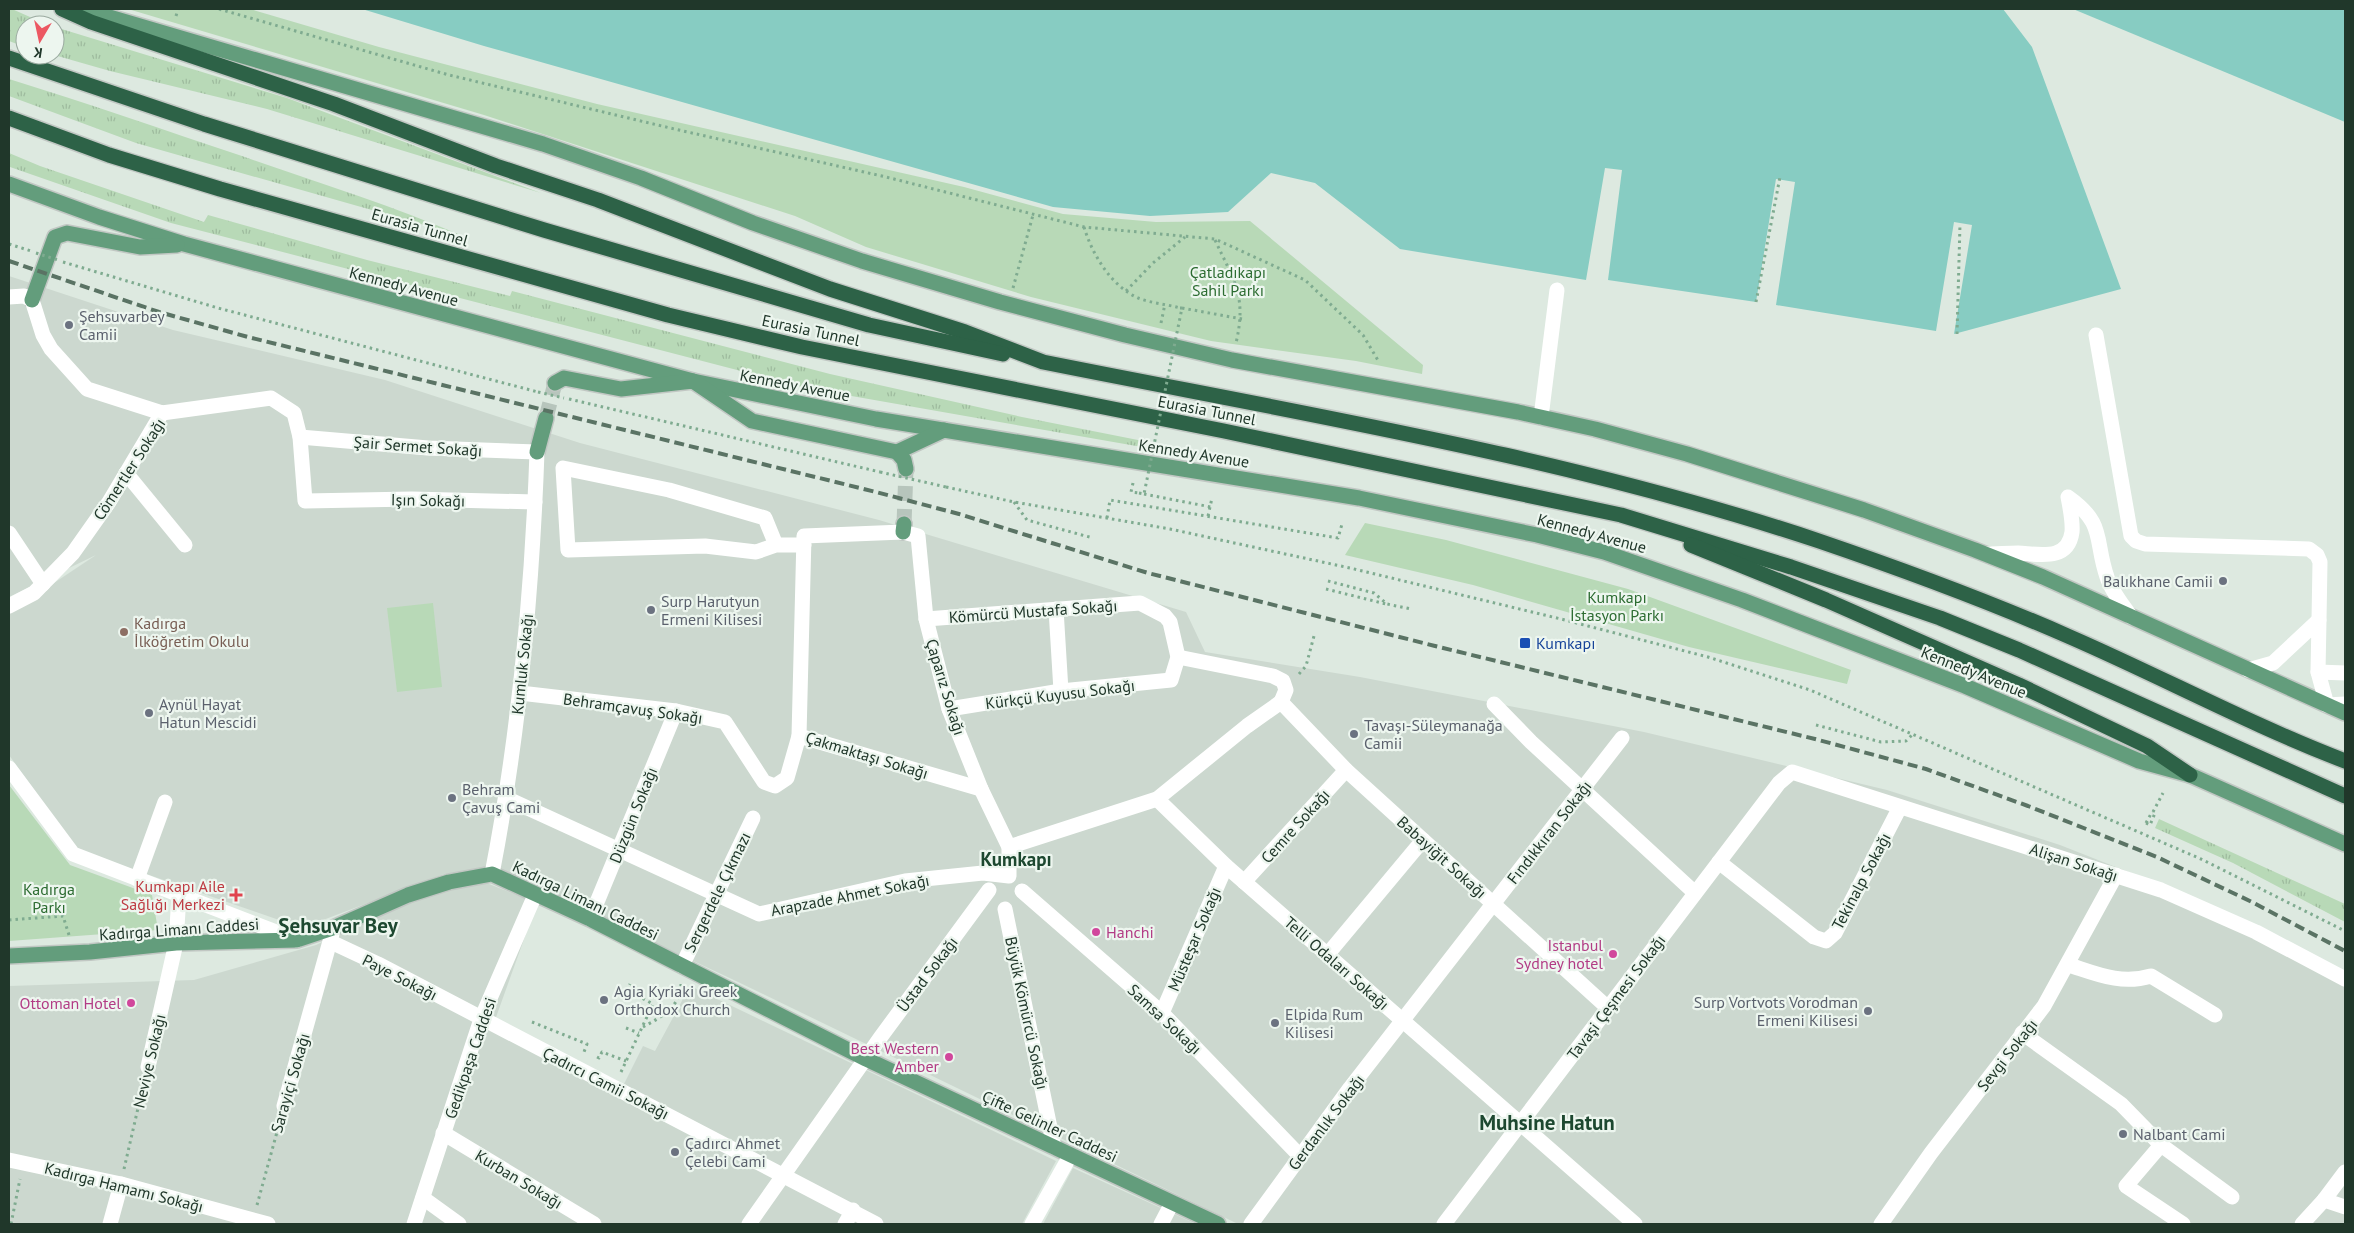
<svg xmlns="http://www.w3.org/2000/svg" width="2354" height="1233" viewBox="0 0 2354 1233" font-family="'PT Sans',sans-serif">
<defs>
<pattern id="grass-tufts" width="24" height="20" patternUnits="userSpaceOnUse" patternTransform="scale(1.25)"><rect width="24" height="20" fill="#b8d9b7"/><path d="M3 7l-1-3M5 7V3M7 7l1-3M15 17l-1-3M17 17v-4M19 17l1-3" fill="none" stroke="#9ebb9e"/></pattern>
</defs>
<rect width="100%" height="100%" fill="#dde9e0"/>
<g fill="#ccd8cf">
<path d="M 9,276 L 173,330 L 385,380 L 580,443 L 879,520 L 1186,612 L 1205,652 L 1360,677 L 1644,732 L 1887,790 L 2060,845 L 2197,899 L 2345,974 L 2345,1224 L 1238,1224 L 736,981 L 501,871 L 444,874 L 302,928 L 77,850 L 9,755 L 9,613 L 96,555 L 9,597 Z"/>
<path d="M 479,880 L 537,903 L 495,1020 L 624,1084 L 643,1046 L 655,1051 L 690,986 L 1056,1161 L 1022,1224 L 9,1224 L 9,986 L 194,980 L 316,945 L 401,904 Z"/>
<path d="M 1073,1168 L 1196,1224 L 1043,1224 Z"/>
</g>
<g fill="url(#grass-tufts)">
<path d="M 9,9 L 12,9 L 48,25 L 25,25 L 25,47 L 9,41 Z"/>
<path d="M 55,27 L 287,98 L 541,193 L 267,109 L 110,71 L 54,55 Z"/>
<path d="M 9,79 C 87,103 164,130 242,156 C 316,182 391,205 463,236 L 136,143 L 9,96 Z"/>
<path d="M 9,153 L 40,166 L 204,222 L 208,215 L 367,260 L 510,296 L 512,291 L 830,374 L 1022,417 L 1143,441 L 1142,447 L 806,388 L 171,223 L 10,167 Z"/>
<path d="M 2159,819 L 2345,904 L 2345,922 L 2233,863 L 2155,828 Z"/>
</g>
<g fill="#b8d9b7">
<path d="M 128,9 L 250,9 L 379,47 L 597,104 L 964,187 L 1063,214 L 1156,222 L 1250,221 L 1423,365 L 1422,374 L 1356,361 L 1211,341 L 1031,297 L 866,247 L 795,216 L 484,115 Z"/>
<path d="M 1365,523 L 1446,540 L 1628,589 L 1851,670 L 1847,684 L 1689,647 L 1473,585 L 1345,555 Z"/>
<path d="M 433,603 L 442,687 L 397,692 L 387,608 Z"/>
<path d="M 9,785 L 70,865 L 152,895 L 158,930 L 9,941 Z"/>
</g>
<g fill="#87ccc2">
<path d="M 362,9 L 2003,9 L 2032,47 L 2121,289 L 1954,334 L 1972,225 L 1954,222 L 1936,331 L 1776,305 L 1795,182 L 1776,179 L 1756,302 L 1608,280 L 1622,170 L 1605,168 L 1586,280 L 1400,249 L 1315,183 L 1271,173 L 1228,212 L 1150,216 L 1053,207 L 484,46 Z"/>
<path d="M 2073,9 L 2345,9 L 2345,122 Z"/>
</g>
<g fill="none" stroke-linecap="round" stroke-linejoin="round">
<g stroke="#b7c5bc" stroke-width="15" stroke-dasharray="15 8" stroke-linecap="butt">
<path d="M 546,418 L 555,383"/>
<path d="M 904,524 L 906,469"/>
</g>
<g stroke="#c1c7c3" stroke-width="18">
<g id="major">
<path d="M 82,9 L 543,144 L 641,178 L 753,223 L 862,261 L 1000,302 L 1125,335 L 1232,360 L 1518,412 L 1595,429 L 1687,454 L 1864,510 L 1975,550 L 2043,577 L 2345,713"/>
<path d="M 9,184 L 99,217 L 184,244 L 693,381 L 876,419 L 1359,498 L 1537,535 L 1604,552 L 1742,600 L 1965,686 L 2139,761 L 2190,775 L 2345,844"/>
<path d="M 32,300 L 55,237 L 67,233 L 140,247 L 177,245"/>
<path d="M 555,383 L 564,378 L 621,389 L 693,381 L 752,421 L 897,452 L 944,430"/>
<path d="M 537,452 L 546,418"/>
<path d="M 897,452 L 904,460 L 906,469"/>
<path d="M 903,532 L 904,524"/>
<path d="M 9,956 L 90,952 L 176,943 L 297,940 L 333,928 L 408,895 L 449,882 L 492,874 L 590,919 L 866,1059 L 1218,1224"/>
</g>
</g>
<g stroke="#c1c7c3" stroke-width="18">
<g id="highway">
<path d="M 62,9 L 91,22 L 334,104 L 496,166 L 598,200 L 830,289 L 965,332 L 1043,362 C 1303,414 1568,457 1819,541 C 1904,570 1988,601 2070,637 C 2162,677 2251,725 2345,761"/>
<path d="M 9,58 L 204,124 L 544,230 L 869,325 L 1003,354"/>
<path d="M 9,118 L 109,155 L 220,189 L 668,315 L 802,347 L 1224,431 L 1621,515 L 1791,567 L 1940,618 L 2019,650 L 2345,796"/>
<path d="M 1691,545 L 1826,600 L 2019,685 L 2147,746 L 2190,775"/>
</g>
</g>
<g stroke="#7fab90" stroke-width="3" stroke-dasharray="2.5 4" stroke-linecap="butt">
<path d="M 219,9 L 449,75 L 670,128 L 886,177 L 1084,227 L 1215,239 L 1305,280 L 1363,335 L 1379,362"/>
<path d="M 176,16 L 178,9"/>
<path d="M 1084,227 C 1092,254 1111,286 1138,298 C 1150,303 1166,304 1180,308"/>
<path d="M 1215,240 C 1234,281 1247,296 1236,343"/>
<path d="M 9,244 L 31,251"/>
<path d="M 63,262 L 218,308 L 538,392"/>
<path d="M 1013,288 L 1033,215"/>
<path d="M 1126,291 L 1153,263 L 1185,237"/>
<path d="M 1756,302 L 1780,177"/>
<path d="M 1182,308 L 1242,319"/>
<path d="M 1161,323 L 1165,304"/>
<path d="M 1957,334 L 1960,224"/>
<path d="M 569,399 L 880,472"/>
<path d="M 1133,483 L 1131,492 L 1139,493"/>
<path d="M 946,487 L 1014,502 L 1170,529 L 1350,568 L 1561,619 L 1708,657 L 1810,690 L 2201,859 L 2345,931"/>
<path d="M 1144,494 L 1211,507"/>
<path d="M 1014,502 L 1027,520 L 1093,538"/>
<path d="M 1208,516 L 1212,498"/>
<path d="M 1107,518 L 1110,500 L 1338,538 L 1342,524"/>
<path d="M 1328,581 L 1374,593 L 1387,604 L 1411,609"/>
<path d="M 1326,589 L 1386,604"/>
<path d="M 1299,674 L 1306,666 L 1314,636"/>
<path d="M 1816,725 L 1881,742 L 1906,741 L 1912,735"/>
<path d="M 2153,812 L 2163,793"/>
<path d="M 2146,823 L 2150,825 L 2155,813 L 2153,812"/>
<path d="M 2146,823 L 2152,812"/>
<path d="M 9,920 L 63,916 L 69,935"/>
<path d="M 532,1022 L 587,1044 L 584,1052"/>
<path d="M 643,1027 C 661,1017 680,1008 681,984"/>
<path d="M 626,1028 L 639,1033"/>
<path d="M 597,1057 L 599,1058 L 602,1052 L 626,1061"/>
<path d="M 621,1072 L 653,1004 L 627,990 L 630,984"/>
<path d="M 124,1169 L 144,1082"/>
<path d="M 257,1205 L 280,1121"/>
<path d="M 11,1224 L 20,1179"/>
</g>
<g stroke="#fff" stroke-width="15">
<path d="M 9,297 L 24,296 L 32,300 L 43,335 L 51,349 L 87,389 L 162,413 L 271,398 L 294,413 L 300,437 L 305,501 L 412,499 L 535,502"/>
<path d="M 2096,335 L 2131,536 L 2136,541 L 2145,544 L 2309,549 L 2317,555 L 2320,562 L 2319,620"/>
<path d="M 1541,417 L 1557,290"/>
<path d="M 300,437 L 428,448 L 537,452 C 532,594 519,735 492,874"/>
<path d="M 126,473 L 185,545"/>
<path d="M 9,533 L 43,584"/>
<path d="M 776,545 L 765,518 L 669,490 L 563,468 L 568,550 L 705,546 L 756,552 L 776,545 L 804,545"/>
<path d="M 1986,554 C 1997,554 2007,553 2018,553 C 2038,554 2068,562 2072,532 C 2073,521 2070,508 2068,497 C 2106,524 2094,539 2107,577 C 2111,591 2123,605 2131,617"/>
<path d="M 9,606 L 34,593 L 73,553 L 109,502 L 162,413"/>
<path d="M 1056,609 L 1061,691"/>
<path d="M 926,619 L 1140,603 L 1165,616 L 1170,622 L 1178,657 L 1171,680 L 1061,691 L 949,709"/>
<path d="M 1178,657 L 1273,676 L 1283,681 L 1286,690 L 1281,702"/>
<path d="M 2248,670 L 2273,663 L 2319,620 L 2318,672 L 2327,705 L 2345,704"/>
<path d="M 2318,672 L 2345,673"/>
<path d="M 1281,702 L 1346,770 L 1608,1008"/>
<path d="M 1494,704 L 1531,742 L 1695,893"/>
<path d="M 799,736 L 981,789"/>
<path d="M 9,768 L 73,854 L 297,940"/>
<path d="M 506,798 L 759,914 L 905,881 L 983,873 L 1009,876 L 1009,847 L 981,789 L 949,709 L 926,619 L 918,536 L 903,532 L 804,536 L 799,736 L 787,778 L 775,786 L 764,782 L 725,722 L 676,711 L 520,693"/>
<path d="M 1157,799 L 1226,866 L 1635,1224"/>
<path d="M 1009,847 L 1157,799 L 1247,726 L 1281,702"/>
<path d="M 1719,862 L 1814,937 L 1826,941 L 1835,933 L 1900,807"/>
<path d="M 137,879 L 165,802"/>
<path d="M 1244,882 L 1346,770"/>
<path d="M 1022,891 L 1162,1013 L 1300,1156"/>
<path d="M 1005,909 L 1054,1147"/>
<path d="M 590,919 L 676,711"/>
<path d="M 331,942 L 378,964 L 876,1224"/>
<path d="M 1327,955 L 1423,840"/>
<path d="M 2069,965 C 2097,974 2121,985 2151,976 L 2215,1015"/>
<path d="M 682,966 L 753,818"/>
<path d="M 1162,1013 L 1226,866"/>
<path d="M 2022,1033 L 2121,1104 L 2161,1145 L 2126,1186 L 2183,1224"/>
<path d="M 148,1067 L 176,943 L 179,895"/>
<path d="M 284,1106 L 332,934"/>
<path d="M 443,1133 L 594,1224"/>
<path d="M 2161,1145 L 2232,1197"/>
<path d="M 9,1160 L 121,1184 L 268,1224"/>
<path d="M 423,1198 L 459,1224"/>
<path d="M 2324,1200 L 2345,1207"/>
<path d="M 110,1224 L 121,1184"/>
<path d="M 414,1224 L 481,1019 L 535,895"/>
<path d="M 749,1224 L 880,1038 L 989,890"/>
<path d="M 845,1224 L 853,1210"/>
<path d="M 1032,1224 L 1070,1156"/>
<path d="M 1161,1224 L 1172,1203"/>
<path d="M 1251,1224 L 1350,1088 L 1622,738"/>
<path d="M 1444,1224 L 1779,783 L 1792,772 L 2161,890 L 2256,932 L 2345,979"/>
<path d="M 1881,1224 L 1931,1153 L 2044,1006 L 2116,875"/>
<path d="M 2302,1224 L 2324,1200 L 2345,1172"/>
</g>
<use href="#major" stroke="#639d7c" stroke-width="15"/>
<use href="#highway" stroke="#2d6247" stroke-width="15"/>
<path stroke="#5a7364" stroke-width="4" stroke-dasharray="10 5" stroke-linecap="butt" d="M 9,261 L 159,312 L 248,337 L 876,492 L 959,514 L 1148,573 L 1435,646 L 1815,739 L 1926,769 L 2028,806 L 2157,857 L 2252,902 L 2345,951"/>
<g stroke="#7fab90" stroke-width="3" stroke-dasharray="2.5 4" stroke-linecap="butt">
<path d="M 36,253 L 58,260"/>
<path d="M 538,392 L 564,398"/>
<path d="M 880,472 L 946,487"/>
<path d="M 1139,493 L 1144,494 L 1182,308 L 1180,308"/>
</g>
</g>
<g fill="#6b7280" stroke="#edf6ef" stroke-width="2">
<circle cx="69" cy="325" r="5"/>
<circle cx="2223" cy="581" r="5"/>
<circle cx="651" cy="610" r="5"/>
<circle cx="149" cy="713" r="5"/>
<circle cx="1354" cy="734" r="5"/>
<circle cx="452" cy="798" r="5"/>
<circle cx="604" cy="1000" r="5"/>
<circle cx="1868" cy="1011" r="5"/>
<circle cx="1275" cy="1023" r="5"/>
<circle cx="2123" cy="1134" r="5"/>
<circle cx="675" cy="1152" r="5"/>
</g>
<circle fill="#8d6e63" stroke="#edf6ef" stroke-width="2" cx="124" cy="632" r="5"/>
<rect fill="#1a4fb4" stroke="#edf6ef" stroke-width="2" x="1519" y="637" width="12" height="12" rx="2.5"/>
<path fill="#e0444e" stroke="#edf6ef" stroke-width="2" d="M233.5 887.5h5v5h5v5h-5v5h-5v-5h-5v-5h5z"/>
<g fill="#d1479c" stroke="#edf6ef" stroke-width="2">
<circle cx="1096" cy="932" r="5"/>
<circle cx="1613" cy="954" r="5"/>
<circle cx="131" cy="1003" r="5"/>
<circle cx="949" cy="1057" r="5"/>
</g>
<g text-anchor="middle" stroke-width="4.5" stroke-linejoin="round" paint-order="stroke">
<g font-size="16" fill="#20372a" stroke="#edf6ef">
<text transform="translate(420 227) rotate(16)" y="6">Eurasia Tunnel</text>
<text transform="translate(404 286) rotate(15)" y="6">Kennedy Avenue</text>
<text transform="translate(811 330) rotate(12)" y="6">Eurasia Tunnel</text>
<text transform="translate(795 385) rotate(11)" y="6">Kennedy Avenue</text>
<text transform="translate(1207 410) rotate(11)" y="6">Eurasia Tunnel</text>
<text transform="translate(418 446) rotate(4)" y="6">Şair Sermet Sokağı</text>
<text transform="translate(1194 453) rotate(9)" y="6">Kennedy Avenue</text>
<text transform="translate(129 469) rotate(-57)" y="6">Cömertler Sokağı</text>
<text transform="translate(428 500) rotate(1)" y="6">Işın Sokağı</text>
<text transform="translate(1592 533) rotate(15)" y="6">Kennedy Avenue</text>
<text transform="translate(1033 611) rotate(-4)" y="6">Kömürcü Mustafa Sokağı</text>
<text transform="translate(522 664) rotate(-84)" y="6">Kumluk Sokağı</text>
<text transform="translate(1974 672) rotate(22)" y="6">Kennedy Avenue</text>
<text transform="translate(946 687) rotate(73)" y="6">Çaparız Sokağı</text>
<text transform="translate(1060 694) rotate(-7)" y="6">Kürkçü Kuyusu Sokağı</text>
<text transform="translate(633 708) rotate(8)" y="6">Behramçavuş Sokağı</text>
<text transform="translate(867 755) rotate(17)" y="6">Çakmaktaşı Sokağı</text>
<text transform="translate(633 815) rotate(-68)" y="6">Düzgün Sokağı</text>
<text transform="translate(1295 826) rotate(-48)" y="6">Cemre Sokağı</text>
<text transform="translate(1549 832) rotate(-52)" y="6">Fındıkkıran Sokağı</text>
<text transform="translate(1442 857) rotate(42)" y="6">Babayiğit Sokağı</text>
<text transform="translate(2074 862) rotate(18)" y="6">Alişan Sokağı</text>
<text transform="translate(1861 881) rotate(-62)" y="6">Tekinalp Sokağı</text>
<text transform="translate(717 892) rotate(-64)" y="6">Sergerdele Çıkmazı</text>
<text transform="translate(850 895) rotate(-11)" y="6">Arapzade Ahmet Sokağı</text>
<text transform="translate(586 900) rotate(26)" y="6">Kadırga Limanı Caddesi</text>
<text transform="translate(179 929) rotate(-4)" y="6">Kadırga Limanı Caddesi</text>
<text transform="translate(1194 939) rotate(-67)" y="6">Müsteşar Sokağı</text>
<text transform="translate(1337 963) rotate(41)" y="6">Telli Odaları Sokağı</text>
<text transform="translate(927 974) rotate(-53)" y="6">Üstad Sokağı</text>
<text transform="translate(400 977) rotate(27)" y="6">Paye Sokağı</text>
<text transform="translate(1616 997) rotate(-53)" y="6">Tavaşi Çeşmesi Sokağı</text>
<text transform="translate(1027 1013) rotate(78)" y="6">Büyük Kömürcü Sokağı</text>
<text transform="translate(1165 1019) rotate(43)" y="6">Samsa Sokağı</text>
<text transform="translate(2007 1055) rotate(-52)" y="6">Sevgi Sokağı</text>
<text transform="translate(470 1058) rotate(-71)" y="6">Gedikpaşa Caddesi</text>
<text transform="translate(149 1061) rotate(-77)" y="6">Neviye Sokağı</text>
<text transform="translate(290 1083) rotate(-74)" y="6">Sarayiçi Sokağı</text>
<text transform="translate(606 1083) rotate(27)" y="6">Çadırcı Camii Sokağı</text>
<text transform="translate(1326 1122) rotate(-53)" y="6">Gerdanlık Sokağı</text>
<text transform="translate(1050 1126) rotate(25)" y="6">Çifte Gelinler Caddesi</text>
<text transform="translate(519 1179) rotate(31)" y="6">Kurban Sokağı</text>
<text transform="translate(124 1187) rotate(14)" y="6">Kadırga Hamamı Sokağı</text>
</g>
<g font-size="16" fill="#2c6c31" stroke="#edf6ef">
<text x="1228" y="278">Çatladıkapı<tspan x="1228" dy="18">Sahil Parkı</tspan></text>
<text x="1617" y="603">Kumkapı<tspan x="1617" dy="18">İstasyon Parkı</tspan></text>
<text x="49" y="895">Kadırga<tspan x="49" dy="18">Parkı</tspan></text>
</g>
<g font-size="16" fill="#5b616d" stroke="#edf6ef" text-anchor="start">
<text x="79" y="322">Şehsuvarbey<tspan x="79" dy="18">Camii</tspan></text>
<text x="2213" y="587" text-anchor="end">Balıkhane Camii</text>
<text x="661" y="607">Surp Harutyun<tspan x="661" dy="18">Ermeni Kilisesi</tspan></text>
<text x="159" y="710">Aynül Hayat<tspan x="159" dy="18">Hatun Mescidi</tspan></text>
<text x="1364" y="731">Tavaşı-Süleymanağa<tspan x="1364" dy="18">Camii</tspan></text>
<text x="462" y="795">Behram<tspan x="462" dy="18">Çavuş Cami</tspan></text>
<text x="614" y="997">Agia Kyriaki Greek<tspan x="614" dy="18">Orthodox Church</tspan></text>
<text x="1858" y="1008" text-anchor="end">Surp Vortvots Vorodman<tspan x="1858" dy="18">Ermeni Kilisesi</tspan></text>
<text x="1285" y="1020">Elpida Rum<tspan x="1285" dy="18">Kilisesi</tspan></text>
<text x="2133" y="1140">Nalbant Cami</text>
<text x="685" y="1149">Çadırcı Ahmet<tspan x="685" dy="18">Çelebi Cami</tspan></text>
</g>
<g font-size="16" fill="#785e54" stroke="#edf6ef" text-anchor="start">
<text x="134" y="629">Kadırga<tspan x="134" dy="18">İlköğretim Okulu</tspan></text>
</g>
<g font-size="16" fill="#164399" stroke="#edf6ef" text-anchor="start">
<text x="1536" y="649">Kumkapı</text>
</g>
<g font-size="16" fill="#be3a42" stroke="#edf6ef" text-anchor="end">
<text x="225" y="892">Kumkapı Aile<tspan x="225" dy="18">Sağlığı Merkezi</tspan></text>
</g>
<g font-size="16" fill="#b23c85" stroke="#edf6ef" text-anchor="end">
<text x="1106" y="938" text-anchor="start">Hanchi</text>
<text x="1603" y="951">Istanbul<tspan x="1603" dy="18">Sydney hotel</tspan></text>
<text x="121" y="1009">Ottoman Hotel</text>
<text x="939" y="1054">Best Western<tspan x="939" dy="18">Amber</tspan></text>
</g>
<g font-size="19" font-weight="bold" fill="#1d4830" stroke="#edf6ef">
<text x="1016" y="866">Kumkapı</text>
</g>
<g font-size="21" font-weight="bold" fill="#1d4830" stroke="#edf6ef">
<text x="338" y="933">Şehsuvar Bey</text>
<text x="1547" y="1130">Muhsine Hatun</text>
</g>
</g>
<rect width="2354" height="1233" fill="none" stroke="#20372a" stroke-width="20"/>
<g transform="translate(40 40) rotate(189)"><circle r="24" fill="#edf6ef" stroke="#9baaa0"/>
<path d="M0-4L9 19L0 12L-9 19Z" fill="#ec5862"/>
<text y="-8" font-size="14" font-weight="bold" text-anchor="middle" fill="#20372a">K</text>
</g>
</svg>
